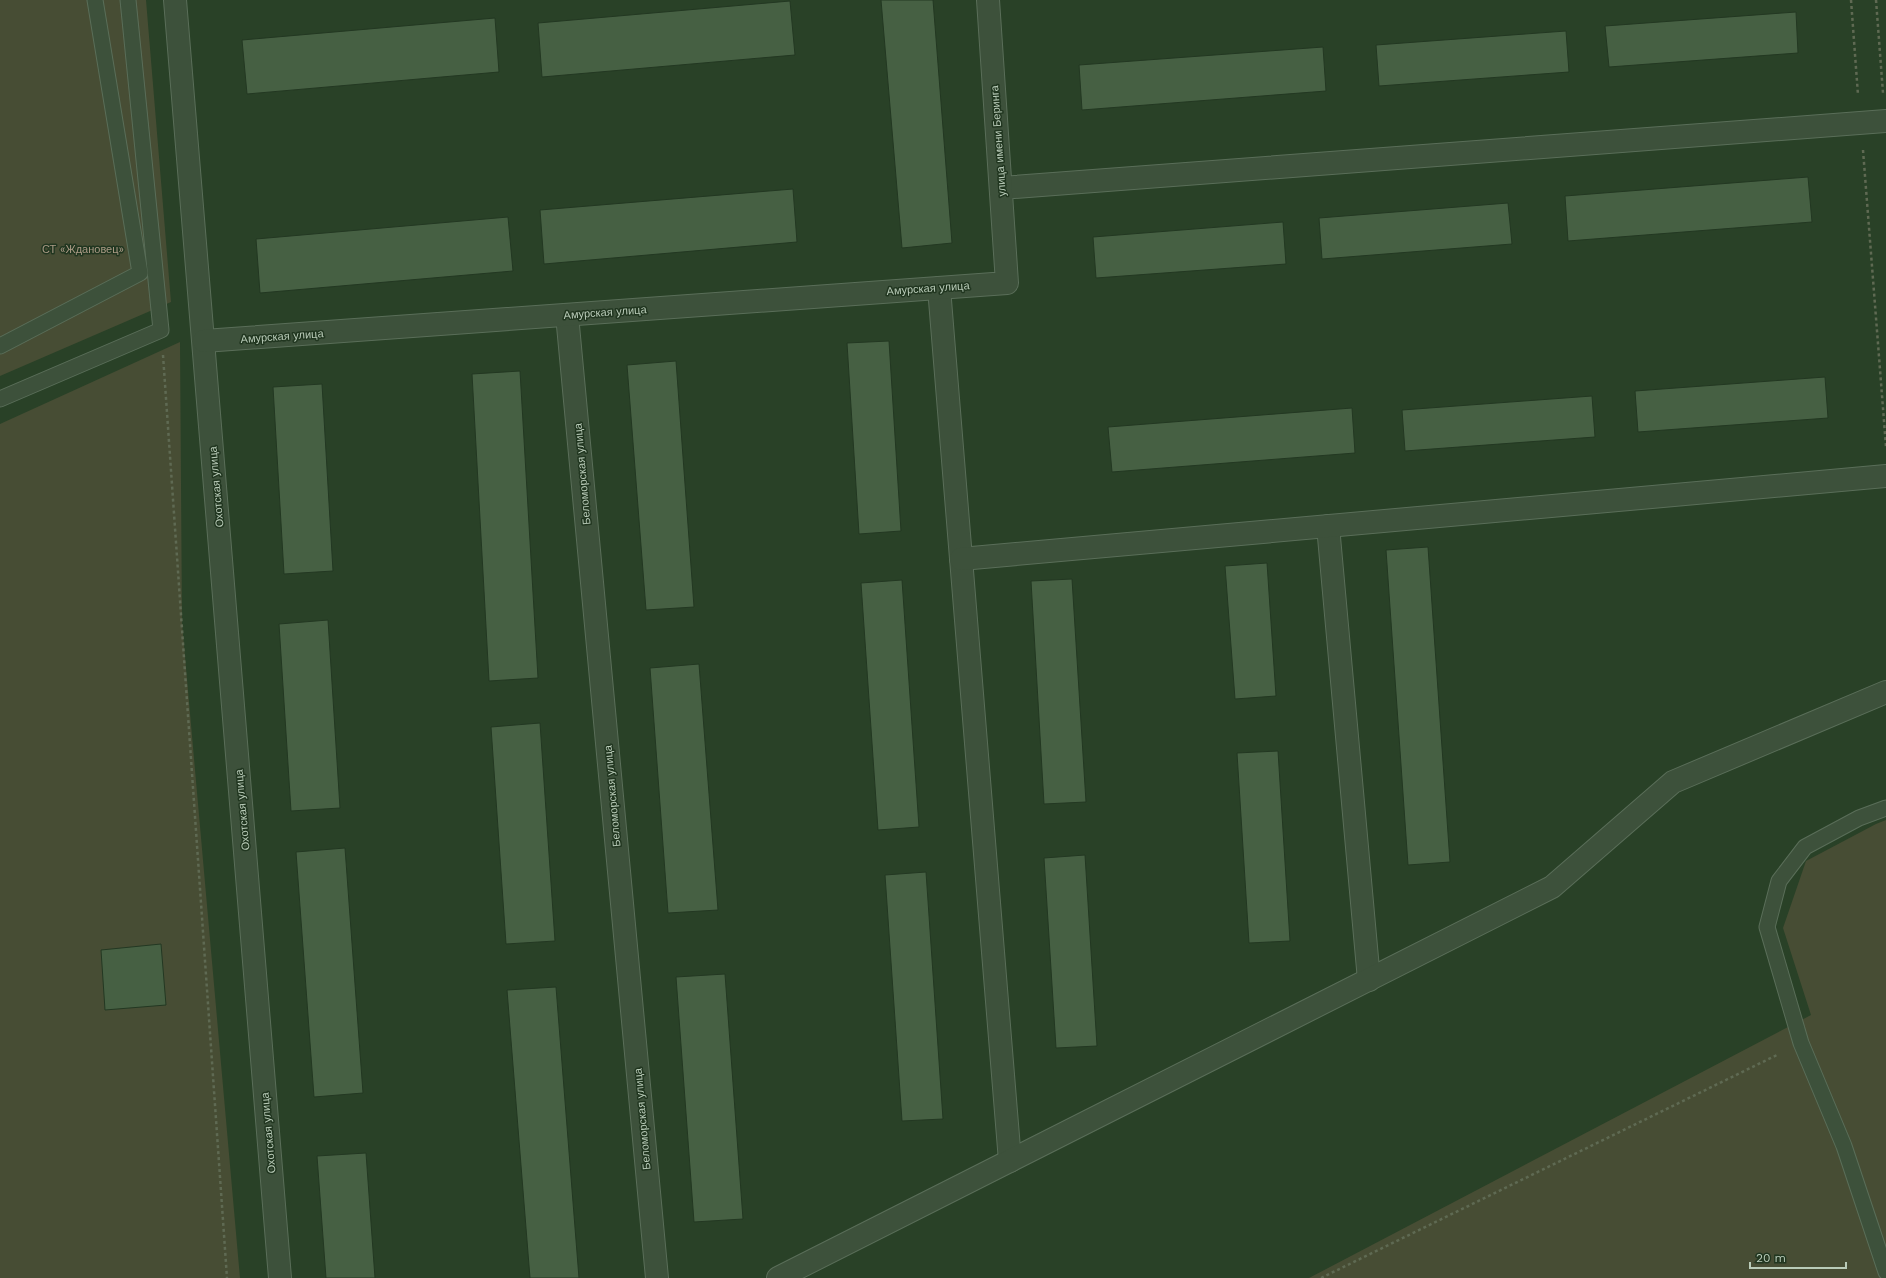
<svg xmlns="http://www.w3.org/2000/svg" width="1886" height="1278" viewBox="0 0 1886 1278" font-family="'Work Sans',sans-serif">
<rect width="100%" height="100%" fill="#294127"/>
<g fill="#474d34">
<path d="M 0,0 L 146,0 L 171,302 L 0,376 Z"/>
<path d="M 180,342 L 182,623 L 240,1278 L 0,1278 L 0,424 Z"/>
<path d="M 1886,820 L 1886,1278 L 1309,1278 L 1811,1015 L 1783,928 L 1806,861 L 1876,824 Z"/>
</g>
<g fill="#466043" stroke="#233822">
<path d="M 881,0 L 933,0 L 952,243 L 902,248 Z"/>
<path d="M 790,1 L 795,55 L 542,77 L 538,23 Z"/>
<path d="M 1796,12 L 1798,53 L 1609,67 L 1605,26 Z"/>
<path d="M 495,18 L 499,72 L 247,94 L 242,40 Z"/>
<path d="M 1566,31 L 1569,72 L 1379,86 L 1376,45 Z"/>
<path d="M 1323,47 L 1326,91 L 1082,110 L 1079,65 Z"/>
<path d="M 1808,177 L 1812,222 L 1568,241 L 1565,196 Z"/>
<path d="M 793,189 L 797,242 L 544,264 L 540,210 Z"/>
<path d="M 1508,203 L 1512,244 L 1322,259 L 1319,218 Z"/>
<path d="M 508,217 L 513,271 L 260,293 L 256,239 Z"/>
<path d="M 1283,222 L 1286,264 L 1096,278 L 1093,237 Z"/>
<path d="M 889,341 L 901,531 L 859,534 L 847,343 Z"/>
<path d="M 676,361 L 694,607 L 646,610 L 627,365 Z"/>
<path d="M 520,371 L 538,678 L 489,681 L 472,374 Z"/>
<path d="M 1825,377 L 1828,418 L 1638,432 L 1635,391 Z"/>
<path d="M 322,384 L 333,571 L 284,574 L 273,387 Z"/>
<path d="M 1592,396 L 1595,437 L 1405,451 L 1402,410 Z"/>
<path d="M 1352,408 L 1355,453 L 1112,472 L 1108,427 Z"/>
<path d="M 1428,547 L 1450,862 L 1408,865 L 1386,550 Z"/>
<path d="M 1267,563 L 1276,696 L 1235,699 L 1225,566 Z"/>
<path d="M 1072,579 L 1086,802 L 1044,804 L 1031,581 Z"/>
<path d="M 902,580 L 919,827 L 878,830 L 861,583 Z"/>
<path d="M 328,620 L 340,808 L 291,811 L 279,624 Z"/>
<path d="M 699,664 L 718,910 L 668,913 L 650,668 Z"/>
<path d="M 540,723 L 555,941 L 506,944 L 491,727 Z"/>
<path d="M 1278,751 L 1290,941 L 1249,943 L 1237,753 Z"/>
<path d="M 345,848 L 363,1093 L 314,1097 L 296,852 Z"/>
<path d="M 1085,855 L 1097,1046 L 1056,1048 L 1044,858 Z"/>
<path d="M 926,872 L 943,1119 L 902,1121 L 885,875 Z"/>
<path d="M 161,944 L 166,1005 L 105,1010 L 101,950 Z"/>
<path d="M 725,974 L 743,1219 L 694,1222 L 676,977 Z"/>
<path d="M 556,987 L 579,1278 L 530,1278 L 507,990 Z"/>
<path d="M 366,1153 L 375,1278 L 326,1278 L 317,1156 Z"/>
</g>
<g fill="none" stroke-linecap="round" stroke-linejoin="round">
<g stroke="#5a6e59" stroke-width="17">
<g id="service">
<path d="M 0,346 L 140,273 L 95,0"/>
<path d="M 0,399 L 161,330 L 128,0"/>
<path d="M 1886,808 L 1859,818 L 1805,847 L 1779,881 L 1767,927 L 1801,1043 L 1844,1146 L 1886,1272"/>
</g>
</g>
<g stroke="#5a6e59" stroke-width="24">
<g id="minor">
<path d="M 175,0 L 280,1278"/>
<path d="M 1001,188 L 1886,121"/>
<path d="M 939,288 L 1010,1161"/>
<path d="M 567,315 L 657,1278"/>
<path d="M 204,341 L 1007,283 L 988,0"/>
<path d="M 1328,526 L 1369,980"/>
<path d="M 961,559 L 1886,476"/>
<path d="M 778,1278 L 1552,887 L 1673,782 L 1886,692"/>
</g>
</g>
<g stroke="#5f6a53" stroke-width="2.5" stroke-dasharray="3 3" stroke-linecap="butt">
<path d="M 1851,0 L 1858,95"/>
<path d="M 1876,0 L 1883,93"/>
<path d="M 1863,150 L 1886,447"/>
<path d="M 163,355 L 227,1278"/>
<path d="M 1321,1278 L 1779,1054"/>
</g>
<use href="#service" stroke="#3d513b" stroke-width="15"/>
<use href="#minor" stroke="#3d513b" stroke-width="22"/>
</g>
<g text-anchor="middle" stroke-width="3" stroke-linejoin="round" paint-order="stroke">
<g font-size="11" fill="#b9cbb8" stroke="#213620">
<text transform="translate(998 141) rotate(-94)" y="4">улица имени Беринга</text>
<text transform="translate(928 288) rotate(-4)" y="4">Амурская улица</text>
<text transform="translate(605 312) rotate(-4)" y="4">Амурская улица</text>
<text transform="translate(282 336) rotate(-4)" y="4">Амурская улица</text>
<text transform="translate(582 474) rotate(-95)" y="4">Беломорская улица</text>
<text transform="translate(216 487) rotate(-95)" y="4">Охотская улица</text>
<text transform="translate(612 796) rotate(-95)" y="4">Беломорская улица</text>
<text transform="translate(242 810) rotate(-95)" y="4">Охотская улица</text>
<text transform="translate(642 1119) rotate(-95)" y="4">Беломорская улица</text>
<text transform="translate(268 1133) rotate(-95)" y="4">Охотская улица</text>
</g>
<g font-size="11" fill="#aa9a85" stroke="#213620">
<text x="83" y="253">СТ «Ждановец»</text>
</g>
</g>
<path d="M1750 1262v6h96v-6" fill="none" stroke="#b9cbb8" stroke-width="2"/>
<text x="1756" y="1262" font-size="12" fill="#b9cbb8" stroke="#213620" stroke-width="3" paint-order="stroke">20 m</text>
</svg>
